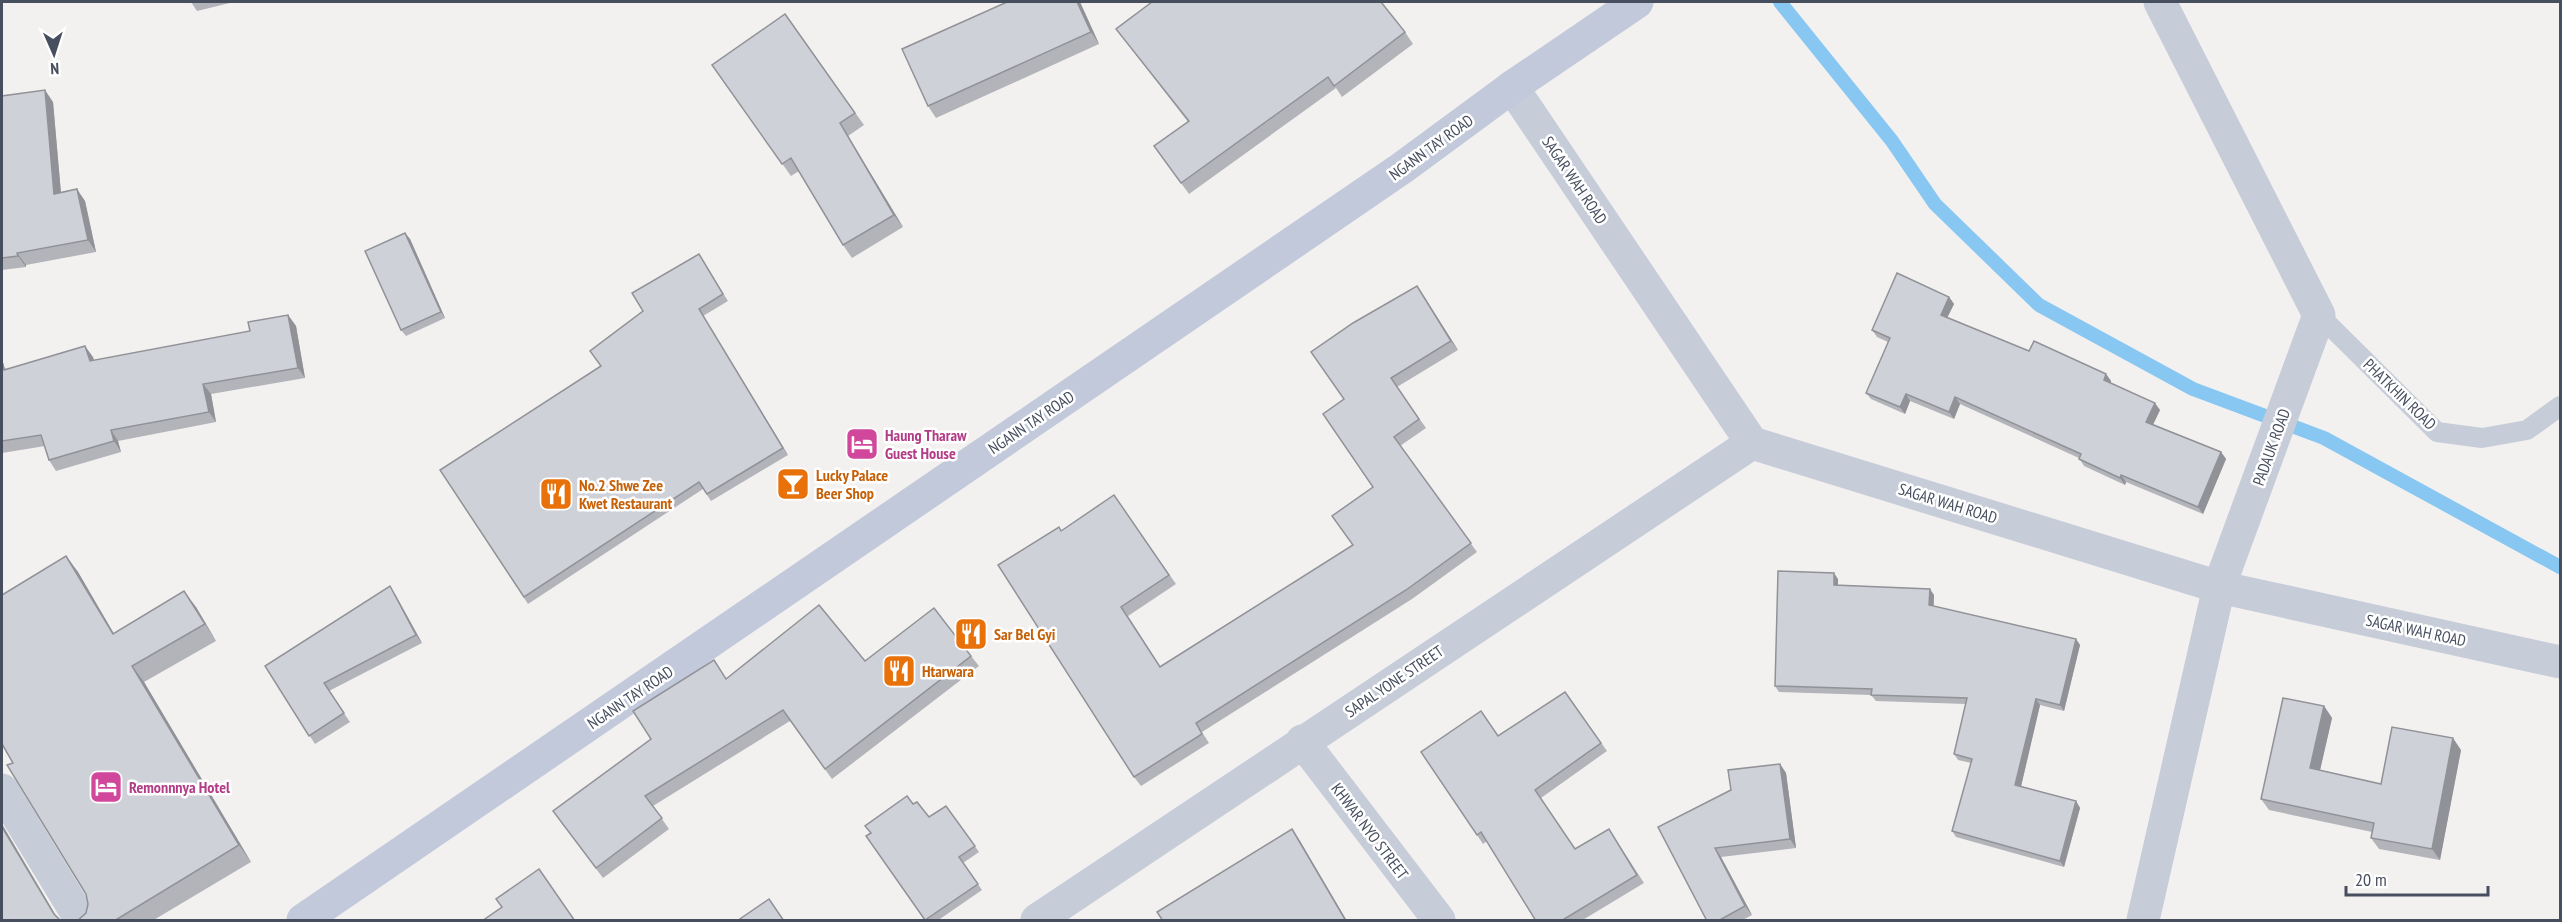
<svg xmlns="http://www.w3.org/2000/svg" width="2562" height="922" viewBox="0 0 2562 922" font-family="'PT Sans Narrow',sans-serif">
<rect width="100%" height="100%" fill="#f3f1f0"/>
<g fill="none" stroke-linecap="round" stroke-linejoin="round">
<path stroke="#87c7f2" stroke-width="14" d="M 1780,2 L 1892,141 L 1935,204 L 2039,305 L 2193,389 L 2324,438 L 2560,567"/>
<path stroke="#c6ccd8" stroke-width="20" d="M 2319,315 L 2437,432 L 2482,438 L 2527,430 L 2560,406"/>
<g stroke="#c6ccd8" stroke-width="33">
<path d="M 1512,87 L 1752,443 L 2219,587 L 2560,662"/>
<path d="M 1302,741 L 1439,920"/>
<path d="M 2,790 L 81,920"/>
<path d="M 1037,920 L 1752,443"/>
<path d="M 2143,920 L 2219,587 L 2319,315 L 2160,2"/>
</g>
<path stroke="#c2c9da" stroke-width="33" d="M 303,920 L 1402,168 L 1512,87 L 1637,2"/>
</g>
<g fill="#b2b4ba">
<path d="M 191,2 L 234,2 L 197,11 Z"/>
<path d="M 1007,2 L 1080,2 L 1099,44 L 936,118 L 928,106 Z"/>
<path d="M 785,14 L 864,125 L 848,136 L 903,227 L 852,258 L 843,245 L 799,171 L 791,176 L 712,65 Z"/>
<path d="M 1116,29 L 1405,32 L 1413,44 L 1342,97 L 1336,88 L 1189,194 L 1154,146 L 1188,122 Z"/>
<path d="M 2,96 L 53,102 L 61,193 L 85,201 L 96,252 L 26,265 L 26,267 L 2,270 Z"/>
<path d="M 405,233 L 410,239 L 445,318 L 406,336 L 401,330 Z"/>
<path d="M 699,254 L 728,301 L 703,316 L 788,455 L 711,501 L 703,489 L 528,604 L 440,470 L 601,366 L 643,311 Z"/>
<path d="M 1423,295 L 1458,350 L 1397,387 L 1426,428 L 1400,446 L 1477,552 L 1412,599 L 1202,732 L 1209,743 L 1141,786 L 1134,777 L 1062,531 L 1114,495 L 1176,584 L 1128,616 L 1160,666 L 1353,545 L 1373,487 L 1344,399 Z"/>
<path d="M 1949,297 L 1954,304 L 1947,318 L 2029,351 L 2106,374 L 2111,381 L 2110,383 L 2160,410 L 2153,424 L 2221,452 L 2226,459 L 2203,514 L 2126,482 L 2125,485 L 2084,466 L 2079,458 L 1960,404 L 1954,419 L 1910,401 L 1905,414 L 1871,399 L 1866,393 L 1888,342 L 1877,337 L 1872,330 Z"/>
<path d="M 288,315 L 296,326 L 305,378 L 211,394 L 216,422 L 118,441 L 121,452 L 56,471 L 49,460 L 45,446 L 2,453 L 2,364 L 6,369 L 93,357 L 94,361 L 250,331 Z"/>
<path d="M 66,556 L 78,572 L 114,634 L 196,607 L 216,641 L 144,682 L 251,862 L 152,921 L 77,921 L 86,913 L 88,904 L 86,894 L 13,763 Z"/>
<path d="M 1838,579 L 1838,585 L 1934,595 L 1934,606 L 2076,639 L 2080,645 L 2064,711 L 2040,705 L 2021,786 L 2076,801 L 2080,808 L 2064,867 L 1956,837 L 1952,831 L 1971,763 L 1958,760 L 1954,754 L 1966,704 L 1876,701 L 1871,695 L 1779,692 L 1775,686 Z"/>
<path d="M 395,594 L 422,643 L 329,691 L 350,722 L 315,744 L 265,666 Z"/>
<path d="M 971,656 L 979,666 L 832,779 L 790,721 L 653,806 L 669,829 L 603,878 L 560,821 L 651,739 L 714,660 L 726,679 L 865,661 Z"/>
<path d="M 1565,692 L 1607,751 L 1541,798 L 1575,849 L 1609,829 L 1644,883 L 1581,921 L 1536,921 L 1487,841 L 1483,844 L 1421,752 L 1499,736 Z"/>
<path d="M 2324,706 L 2332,718 L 2320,770 L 2381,784 L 2461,750 L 2440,860 L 2379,849 L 2371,838 L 2372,832 L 2269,810 L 2261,799 Z"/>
<path d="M 1780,764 L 1786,773 L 1796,848 L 1721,857 L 1752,915 L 1741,921 L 1707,921 L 1658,827 Z"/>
<path d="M 913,804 L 929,817 L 946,806 L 979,852 L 963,863 L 982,890 L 937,921 L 925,921 L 866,836 Z"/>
</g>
<g fill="#919297">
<path d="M 1077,2 L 1080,2 L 1099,44 L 1091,32 Z"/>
<path d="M 45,90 L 53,102 L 62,205 L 54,194 Z"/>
<path d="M 840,123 L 848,136 L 903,227 L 894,215 Z"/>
<path d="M 77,189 L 85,201 L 96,252 L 88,240 Z"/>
<path d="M 405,233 L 410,239 L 445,318 L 441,312 Z"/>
<path d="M 17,253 L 26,265 L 26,267 L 18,256 Z"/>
<path d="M 1417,286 L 1423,295 L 1458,350 L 1451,341 Z"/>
<path d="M 1949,297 L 1954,304 L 1945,322 L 1941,315 Z"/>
<path d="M 699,309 L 703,316 L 788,455 L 783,448 Z"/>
<path d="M 288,315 L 296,326 L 305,378 L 298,368 Z"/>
<path d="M 85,346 L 93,357 L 97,372 L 90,361 Z"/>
<path d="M 2106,374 L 2111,381 L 2108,387 L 2104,380 Z"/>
<path d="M 203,384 L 211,394 L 216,422 L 209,412 Z"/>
<path d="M 1906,394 L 1910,401 L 1905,414 L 1900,407 Z"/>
<path d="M 1955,397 L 1960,404 L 1954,419 L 1949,412 Z"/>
<path d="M 2155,403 L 2160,410 L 2151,429 L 2146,422 Z"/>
<path d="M 111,430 L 118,441 L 121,452 L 114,441 Z"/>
<path d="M 2221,452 L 2226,459 L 2203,514 L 2198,507 Z"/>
<path d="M 2121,475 L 2126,482 L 2125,485 L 2120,478 Z"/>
<path d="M 66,556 L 78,572 L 124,651 L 113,634 Z"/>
<path d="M 1834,573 L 1838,579 L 1838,591 L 1834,585 Z"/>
<path d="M 390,586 L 395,594 L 422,643 L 416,635 Z"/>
<path d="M 1930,589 L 1934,595 L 1933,611 L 1929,605 Z"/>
<path d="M 184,591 L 196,607 L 216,641 L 205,624 Z"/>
<path d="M 2076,639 L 2080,645 L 2064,711 L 2060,705 Z"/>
<path d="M 132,666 L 144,682 L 251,862 L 239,845 Z"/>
<path d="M 2036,699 L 2040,705 L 2020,791 L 2015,785 Z"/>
<path d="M 2324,706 L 2332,718 L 2318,779 L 2310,768 Z"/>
<path d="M 2453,738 L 2461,750 L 2440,860 L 2432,849 Z"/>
<path d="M 1780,764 L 1786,773 L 1796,848 L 1790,839 Z"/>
<path d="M 2076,801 L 2080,808 L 2064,867 L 2060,861 Z"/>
<path d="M 2,824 L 59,921 L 54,914 L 2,827 Z"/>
<path d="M 1292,829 L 1300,841 L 1347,921 L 1346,921 Z"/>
<path d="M 1715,848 L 1721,857 L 1752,915 L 1745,906 Z"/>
</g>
<g fill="#cfd1d8" stroke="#919297" stroke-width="1.5">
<path d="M 1007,2 L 1077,2 L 1091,32 L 928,106 L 902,49 Z"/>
<path d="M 1152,2 L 1381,2 L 1405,32 L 1334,86 L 1328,77 L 1181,183 L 1154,146 L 1189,121 L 1116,29 Z"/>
<path d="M 785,14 L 855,113 L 840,123 L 894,215 L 843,245 L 791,158 L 782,164 L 712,65 Z"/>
<path d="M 45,90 L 54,194 L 77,189 L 88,240 L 17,253 L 18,256 L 2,258 L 2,96 Z"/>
<path d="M 405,233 L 441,312 L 401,330 L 365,251 Z"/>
<path d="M 699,254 L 723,294 L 699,309 L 783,448 L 707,494 L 699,482 L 524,597 L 440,470 L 601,366 L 590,351 L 643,311 L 632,293 Z"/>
<path d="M 1897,273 L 1949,297 L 1941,315 L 2029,351 L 2034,341 L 2106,374 L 2104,380 L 2155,403 L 2146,422 L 2221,452 L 2198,507 L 2121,475 L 2120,478 L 2079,459 L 2081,454 L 1955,397 L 1949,412 L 1906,394 L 1900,407 L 1866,393 L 1890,338 L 1872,330 Z"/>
<path d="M 1417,286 L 1451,341 L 1391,378 L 1419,419 L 1394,437 L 1471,543 L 1406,590 L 1196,723 L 1202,734 L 1134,777 L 998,565 L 1059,527 L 1061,531 L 1114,495 L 1169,575 L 1121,607 L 1160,667 L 1353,545 L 1332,516 L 1373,487 L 1323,414 L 1344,399 L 1311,352 L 1353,323 Z"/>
<path d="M 288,315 L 298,368 L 203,384 L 209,412 L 111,430 L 114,441 L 49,460 L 41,435 L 2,441 L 2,364 L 3,364 L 4,370 L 85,346 L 90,361 L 250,331 L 248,322 Z"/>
<path d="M 66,556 L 113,634 L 184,591 L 205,624 L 132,666 L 239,845 L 114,921 L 77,921 L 86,913 L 88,904 L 86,894 L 7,765 L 13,763 L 2,744 L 2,595 Z"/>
<path d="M 1778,571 L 1834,573 L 1834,585 L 1930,589 L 1929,605 L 2076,639 L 2060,705 L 2036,699 L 2015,785 L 2076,801 L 2060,861 L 1952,831 L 1972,759 L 1954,754 L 1967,698 L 1871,695 L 1872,689 L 1775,686 Z"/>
<path d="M 390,586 L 416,635 L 324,683 L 344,713 L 309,736 L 265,666 Z"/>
<path d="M 819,605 L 865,661 L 934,608 L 971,656 L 825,769 L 783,710 L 645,796 L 662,818 L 596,868 L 553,811 L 651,739 L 633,711 L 714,660 L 726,679 Z"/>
<path d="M 1565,692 L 1601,743 L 1535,790 L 1575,849 L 1609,829 L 1637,875 L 1561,921 L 1536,921 L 1481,832 L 1477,835 L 1421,752 L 1481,711 L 1498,736 Z"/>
<path d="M 2283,698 L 2324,706 L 2310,768 L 2381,784 L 2392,727 L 2453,738 L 2432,849 L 2371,838 L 2374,823 L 2261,799 Z"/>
<path d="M 1780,764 L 1790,839 L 1715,848 L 1745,906 L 1718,921 L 1707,921 L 1658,827 L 1731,790 L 1728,770 Z"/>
<path d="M 907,796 L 913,804 L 917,802 L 929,817 L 946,806 L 975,846 L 959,857 L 978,884 L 925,920 L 866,836 L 871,833 L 865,826 Z"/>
<path d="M 2,827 L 54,914 L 61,921 L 2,921 Z"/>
<path d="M 1292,829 L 1346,921 L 1163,921 L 1157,912 Z"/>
<path d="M 539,869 L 575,921 L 482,921 L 502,907 L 496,899 Z"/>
<path d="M 769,899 L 784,921 L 737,921 Z"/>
</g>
<defs>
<g id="hotel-square" transform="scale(1.725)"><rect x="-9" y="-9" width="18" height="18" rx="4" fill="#d1479c" stroke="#fff"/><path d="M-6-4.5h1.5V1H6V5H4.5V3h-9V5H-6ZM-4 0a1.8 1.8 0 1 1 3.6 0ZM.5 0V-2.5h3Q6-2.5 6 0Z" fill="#fff"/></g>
<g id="bar-square" transform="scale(1.725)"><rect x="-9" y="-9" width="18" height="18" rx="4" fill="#e8710a" stroke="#fff"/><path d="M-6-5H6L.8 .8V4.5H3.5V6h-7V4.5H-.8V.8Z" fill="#fff"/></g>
<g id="restaurant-square" transform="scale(1.725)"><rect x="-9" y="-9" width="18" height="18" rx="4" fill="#e8710a" stroke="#fff"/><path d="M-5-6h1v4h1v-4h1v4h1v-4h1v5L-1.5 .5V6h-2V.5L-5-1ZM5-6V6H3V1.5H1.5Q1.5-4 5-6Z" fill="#fff"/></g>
</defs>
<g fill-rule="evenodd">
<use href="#hotel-square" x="862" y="444"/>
<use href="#bar-square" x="793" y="484"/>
<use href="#restaurant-square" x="556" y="494"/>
<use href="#restaurant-square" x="971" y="634"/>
<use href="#restaurant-square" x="899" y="671"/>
<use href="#hotel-square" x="106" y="787"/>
</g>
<g text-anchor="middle" stroke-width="5" stroke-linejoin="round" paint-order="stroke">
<g font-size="16" fill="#474f5f" stroke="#fff">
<text transform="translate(1431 147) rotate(-36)" y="6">NGANN TAY ROAD</text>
<text transform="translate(1575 180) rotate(56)" y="6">SAGAR WAH ROAD</text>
<text transform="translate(2400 394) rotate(44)" y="6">PHATKHIN ROAD</text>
<text transform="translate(1031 422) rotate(-34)" y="6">NGANN TAY ROAD</text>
<text transform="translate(2271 447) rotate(-70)" y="6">PADAUK ROAD</text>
<text transform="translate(1948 503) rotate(17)" y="6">SAGAR WAH ROAD</text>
<text transform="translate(2416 630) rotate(12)" y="6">SAGAR WAH ROAD</text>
<text transform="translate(1394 681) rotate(-34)" y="6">SAPAL YONE STREET</text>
<text transform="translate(630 697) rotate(-34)" y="6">NGANN TAY ROAD</text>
<text transform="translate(1370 831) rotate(53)" y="6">KHWAR NYO STREET</text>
</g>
<g font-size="16" font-weight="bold" fill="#b23c85" stroke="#fff" text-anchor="start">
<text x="885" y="441">Haung Tharaw<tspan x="885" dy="18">Guest House</tspan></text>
<text x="129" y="793">Remonnnya Hotel</text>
</g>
<g font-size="16" font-weight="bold" fill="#c56008" stroke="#fff" text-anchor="start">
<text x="816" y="481">Lucky Palace<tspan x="816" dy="18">Beer Shop</tspan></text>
<text x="579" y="491">No.2 Shwe Zee<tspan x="579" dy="18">Kwet Restaurant</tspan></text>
<text x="994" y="640">Sar Bel Gyi</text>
<text x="922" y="677">Htarwara</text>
</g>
</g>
<rect width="2562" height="922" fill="none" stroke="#474f5f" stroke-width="6"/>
<g transform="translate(54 54) rotate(177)" stroke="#ffffff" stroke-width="4.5" paint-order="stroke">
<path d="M0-4.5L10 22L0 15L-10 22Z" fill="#474f5f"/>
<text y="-9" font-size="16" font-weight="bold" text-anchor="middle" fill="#474f5f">N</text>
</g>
<path d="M2346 886v9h142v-9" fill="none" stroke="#474f5f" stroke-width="3"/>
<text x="2355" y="886" font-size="18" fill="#474f5f" stroke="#ffffff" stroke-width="4.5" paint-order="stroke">20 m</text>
</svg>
